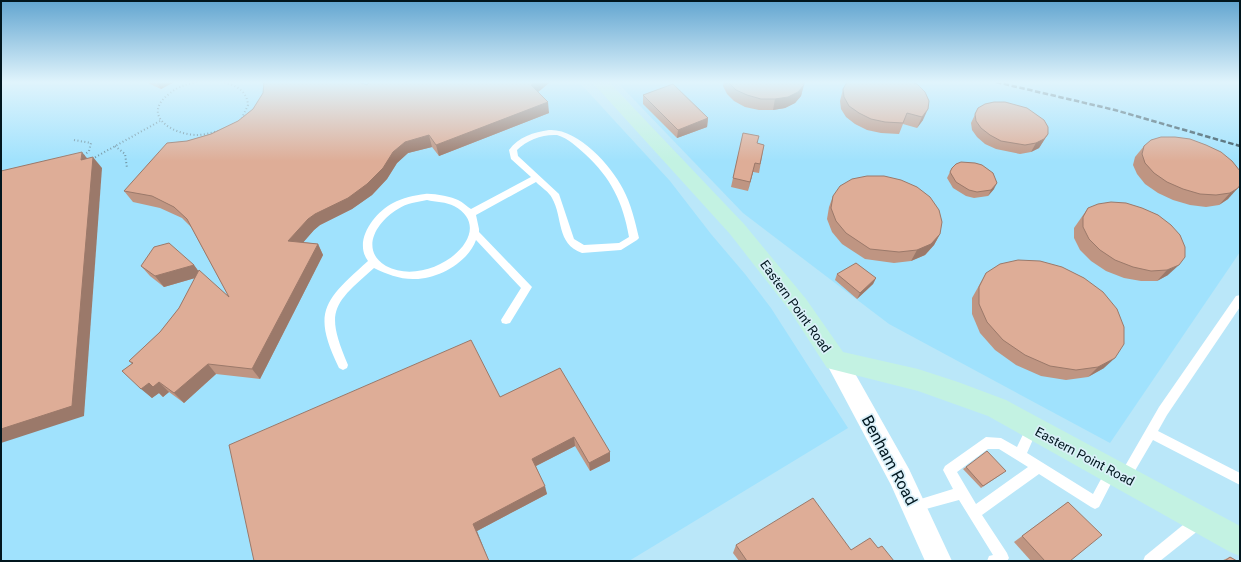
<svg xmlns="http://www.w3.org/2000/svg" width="1241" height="562" viewBox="0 0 1241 562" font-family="Roboto,sans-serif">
<rect width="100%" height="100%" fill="#bae7f9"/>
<g fill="#a0e2fd">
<path d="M 1,82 L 579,82 L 670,181 L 711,234 L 745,274 L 771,308 L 848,428 L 629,561 L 1,561 Z"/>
<path d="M 617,82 L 1240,82 L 1240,252 L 1110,443 L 889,324 L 743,213 Z"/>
</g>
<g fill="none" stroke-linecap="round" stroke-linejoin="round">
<g stroke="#7093a1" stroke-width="2" stroke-dasharray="1 2.5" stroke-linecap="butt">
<path d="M 197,82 C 186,84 177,87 169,94 C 140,116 174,135 197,135 C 204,135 211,133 218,131"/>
<path d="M 221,82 C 234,84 247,90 248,105 L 242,118"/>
<path d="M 74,140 L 91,143 L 89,151 L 82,157"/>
<path d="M 115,146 L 125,154 L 127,168"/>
<path d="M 92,159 L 160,121"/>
</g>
<g fill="#fff" fill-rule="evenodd">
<path d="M 549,130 C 577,128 611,165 623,189 C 631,204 635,221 639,238 L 637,240 L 621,250 L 582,253 C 556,244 563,217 552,198 C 549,192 541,187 536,182 L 476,215 L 479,229 L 479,232 L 532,287 L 510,323 L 506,324 L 502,323 L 501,320 L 521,288 L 476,240 C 468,263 436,280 413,279 C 399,279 386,274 374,268 C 332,305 325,311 348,365 L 347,368 L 343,370 L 339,368 C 311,311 325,300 368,261 C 353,241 374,213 393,203 C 402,198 415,195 425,194 C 432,193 452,197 458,200 C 463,202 467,207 471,209 L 531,177 L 511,159 L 509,150 C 518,137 534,132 549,130 ZM 557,135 C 568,138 577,147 585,154 C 611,178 623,202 629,237 L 619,243 L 584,245 L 574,239 L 559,194 L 518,156 L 517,150 C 527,140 543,134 557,135 ZM 427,200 C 435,202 447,202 454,206 C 502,232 430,290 386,266 C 359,250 377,221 398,209 C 407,203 417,202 427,200 Z"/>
<path d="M 1240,295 L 1240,307 L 1167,415 L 1158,431 L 1240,473 L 1240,485 L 1153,440 L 1129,481 L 1125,483 L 1121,481 L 1119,477 L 1121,473 L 1159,407 L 1236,296 Z"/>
<path d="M 1032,423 L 1036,424 L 1038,428 L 1027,453 L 1093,494 L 1108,466 L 1112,464 L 1116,466 L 1118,470 L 1099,507 L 1095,509 L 1091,507 L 1039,474 L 982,515 L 1007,553 L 1009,558 L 1007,561 L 987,561 L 989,556 L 993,555 L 959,500 L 915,512 L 911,510 L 909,506 L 911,502 L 953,489 L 943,470 L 945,466 L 986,437 L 1001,438 L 1017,447 L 1028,424 ZM 988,449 L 999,449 L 1028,467 L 976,504 L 957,472 Z"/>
<path d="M 1199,515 L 1204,516 L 1205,521 L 1204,526 L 1160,561 L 1143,561 L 1145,556 L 1194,516 Z"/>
</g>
<path fill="#fff" fill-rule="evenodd" d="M 836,352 L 844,354 L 909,469 L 952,561 L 925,561 L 891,485 L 825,361 L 828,354 Z"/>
<path fill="#c3f2e2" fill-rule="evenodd" d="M 592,82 L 609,82 L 744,224 L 806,299 L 843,352 L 918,369 L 958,382 L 1006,400 L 1240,526 L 1240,556 L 1230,552 L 988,416 L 918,391 L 827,368 L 790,311 L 730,234 Z"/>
<path stroke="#334f5a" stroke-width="2.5" stroke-dasharray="5.5 2.5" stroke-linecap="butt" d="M 996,82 L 1115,110 L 1240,146"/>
</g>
<g fill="#bf9582">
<path d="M 148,82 L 174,82 L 161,89 L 148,83 Z"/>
<path d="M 262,82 L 359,82 L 367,85 L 369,82 L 549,82 L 549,83 L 538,92 L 549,113 L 439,156 L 432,147 L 408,153 L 397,163 L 387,179 L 372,195 L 352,209 L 320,225 L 314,230 L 303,242 L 318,244 L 323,255 L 260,379 L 216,374 L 184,403 L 169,392 L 163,397 L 159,393 L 152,398 L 122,371 L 132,364 L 129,361 L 160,332 L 179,308 L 195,278 L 164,287 L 150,276 L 141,266 L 194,265 L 198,271 L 229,297 L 191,227 L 182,218 L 160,208 L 133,202 L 124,191 L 187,141 L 211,134 L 238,121 L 253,109 L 263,93 L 263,83 Z"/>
<path d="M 724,82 L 804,82 L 801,96 L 795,103 L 785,108 L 773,110 L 759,110 L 745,107 L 734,101 L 727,94 L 723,86 Z"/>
<path d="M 912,82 L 923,120 L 917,128 L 903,124 L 899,134 L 881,133 L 867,130 L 855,124 L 846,117 L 841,109 L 840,101 L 843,89 Z"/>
<path d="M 643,95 L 708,118 L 707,127 L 677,138 L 643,104 Z"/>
<path d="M 978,108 L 1048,134 L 1039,148 L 1031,152 L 1020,154 L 996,149 L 985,144 L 977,137 L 972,130 L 971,123 Z"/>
<path d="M 758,144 L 764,145 L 759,173 L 753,172 L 748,191 L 731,187 L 733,178 Z"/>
<path d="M 1144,146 L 1240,171 L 1228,199 L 1219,205 L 1206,207 L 1190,205 L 1173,200 L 1158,193 L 1145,184 L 1137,174 L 1133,165 L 1135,157 Z"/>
<path d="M 952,168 L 994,189 L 988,196 L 974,198 L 966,196 L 953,188 L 947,178 Z"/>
<path d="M 833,196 L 940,234 L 934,245 L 925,255 L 911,261 L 894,263 L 865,259 L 842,244 L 832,232 L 827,219 L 829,207 Z"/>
<path d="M 1088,208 L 1158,215 L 1168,275 L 1157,281 L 1141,281 L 1124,278 L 1106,271 L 1091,261 L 1080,250 L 1074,238 L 1074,228 Z"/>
<path d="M 986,273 L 1104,368 L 1088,377 L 1066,380 L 1041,376 L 1016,365 L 995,350 L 980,333 L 972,314 L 972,298 Z"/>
<path d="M 837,274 L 876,278 L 873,284 L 857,299 L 835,280 Z"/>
<path d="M 560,368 L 610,461 L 590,471 L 575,446 L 536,466 L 547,494 L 477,531 L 254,561 L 500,397 Z"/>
<path d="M 966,467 L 1003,473 L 981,488 L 963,469 Z"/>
<path d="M 1068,502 L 1070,561 L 1031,561 L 1014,542 Z"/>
<path d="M 736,545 L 851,550 L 878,548 L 894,561 L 739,561 L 733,553 Z"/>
<path d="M 1230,557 L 1237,561 L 1221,561 Z"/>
</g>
<g fill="#9b796a">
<path d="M 157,82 L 174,82 L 161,89 Z"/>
<path d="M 536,82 L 549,82 L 549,83 L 533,96 L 531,85 Z"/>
<path d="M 804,85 L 801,96 L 795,103 L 785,108 L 773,110 L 775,99 Z"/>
<path d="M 548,102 L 549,113 L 439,156 L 436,145 Z"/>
<path d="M 928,109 L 923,120 L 917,128 L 922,117 Z"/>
<path d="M 708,118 L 707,127 L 677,138 L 678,130 Z"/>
<path d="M 1048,134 L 1039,148 L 1031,152 L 1036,143 Z"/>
<path d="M 429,135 L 432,147 L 408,153 L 397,163 L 387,179 L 372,195 L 352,209 L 320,225 L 314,230 L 295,252 L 288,241 L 308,219 L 405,142 Z"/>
<path d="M 82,152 L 91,163 L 81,160 Z"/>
<path d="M 93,157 L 102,168 L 84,416 L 1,443 L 1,429 Z"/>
<path d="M 755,163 L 753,172 L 748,191 L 750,182 Z"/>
<path d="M 997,183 L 994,189 L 988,196 L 991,190 Z"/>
<path d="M 1238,188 L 1228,199 L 1219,205 L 1230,193 Z"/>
<path d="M 940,234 L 934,245 L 925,255 L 911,261 L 917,250 Z"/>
<path d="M 318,244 L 323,255 L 260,379 L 252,369 Z"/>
<path d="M 194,265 L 202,276 L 164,287 L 155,276 Z"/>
<path d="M 1179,265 L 1168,275 L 1157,281 L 1167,270 Z"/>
<path d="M 876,278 L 873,284 L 857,299 L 860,293 Z"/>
<path d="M 1115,358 L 1104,368 L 1088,377 L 1098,367 Z"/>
<path d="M 208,364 L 216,374 L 184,403 L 174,393 Z"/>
<path d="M 159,382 L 169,392 L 163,397 L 159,393 L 152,398 L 141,389 L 149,383 Z"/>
<path d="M 574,437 L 575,446 L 534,467 L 532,459 Z"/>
<path d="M 610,452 L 610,461 L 590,471 L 589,463 Z"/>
<path d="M 545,486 L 547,494 L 477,531 L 489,561 L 473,524 Z"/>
</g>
<g fill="#dead97" stroke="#9b796a">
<path d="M 264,82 L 359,82 L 367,85 L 369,82 L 536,82 L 531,85 L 548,102 L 436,145 L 429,135 L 405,142 L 393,152 L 383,168 L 367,184 L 348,198 L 315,214 L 308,219 L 288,241 L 318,244 L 252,369 L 208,364 L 174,393 L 159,382 L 153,387 L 149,383 L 141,389 L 122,371 L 133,363 L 129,361 L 160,332 L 179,308 L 199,270 L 229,297 L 187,219 L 174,207 L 152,196 L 124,191 L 167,143 L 187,141 L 211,134 L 238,121 L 253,109 L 263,93 Z"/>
<path d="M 728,82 L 804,82 L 804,85 L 798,92 L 788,97 L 775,99 L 761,99 L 747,95 L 736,90 Z"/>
<path d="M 847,82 L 912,82 L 917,84 L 925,92 L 929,101 L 928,109 L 922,117 L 907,113 L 903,123 L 885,122 L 871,119 L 859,113 L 849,106 L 844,97 L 843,89 Z"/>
<path d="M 673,84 L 708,118 L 678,130 L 643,95 Z"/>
<path d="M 994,102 L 1005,102 L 1027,108 L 1044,120 L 1048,127 L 1048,134 L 1044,139 L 1036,143 L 1025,145 L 1001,141 L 990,135 L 981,128 L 976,121 L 975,114 L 978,108 L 985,104 Z"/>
<path d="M 743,133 L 759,136 L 757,143 L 764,145 L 760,164 L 755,163 L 750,182 L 733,178 Z"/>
<path d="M 1161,137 L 1175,137 L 1190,139 L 1206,145 L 1221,152 L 1232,161 L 1240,171 L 1240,185 L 1238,188 L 1230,193 L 1216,195 L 1200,194 L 1183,189 L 1167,182 L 1154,173 L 1145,163 L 1142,154 L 1144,146 L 1151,140 Z"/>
<path d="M 82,152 L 81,160 L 93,157 L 72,406 L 1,429 L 1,171 Z"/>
<path d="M 961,162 L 975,163 L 982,165 L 993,173 L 997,183 L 991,190 L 977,192 L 969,190 L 956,182 L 950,172 L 952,168 L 956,164 Z"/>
<path d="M 867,176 L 884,176 L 901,180 L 917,187 L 930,197 L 939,210 L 942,222 L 940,234 L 931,244 L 917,250 L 899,252 L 870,249 L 846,233 L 836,221 L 831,208 L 833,196 L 840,186 L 852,179 Z"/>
<path d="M 1111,202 L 1126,203 L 1142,208 L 1158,215 L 1171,225 L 1180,235 L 1185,247 L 1185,257 L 1179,265 L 1167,270 L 1151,271 L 1133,267 L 1115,260 L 1100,250 L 1089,239 L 1083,227 L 1083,217 L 1088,208 L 1098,204 Z"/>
<path d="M 169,243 L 194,265 L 155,276 L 141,266 L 154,247 Z"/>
<path d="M 1018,260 L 1040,261 L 1062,267 L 1084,278 L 1103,292 L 1117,309 L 1124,327 L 1124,344 L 1115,358 L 1098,367 L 1076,370 L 1050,366 L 1025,355 L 1003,340 L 987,322 L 979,304 L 979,287 L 986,273 L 1000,264 Z"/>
<path d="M 856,263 L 876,278 L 860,293 L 837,274 Z"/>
<path d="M 471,340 L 500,397 L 560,368 L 610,452 L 589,463 L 574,437 L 532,459 L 545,486 L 473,524 L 489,561 L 254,561 L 229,445 Z"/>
<path d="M 987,451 L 1006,471 L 983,486 L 966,467 Z"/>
<path d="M 813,498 L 851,550 L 870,538 L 878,548 L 882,546 L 894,561 L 747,561 L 736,545 Z"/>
<path d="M 1068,502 L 1102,535 L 1070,561 L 1045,561 L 1022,536 Z"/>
<path d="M 1230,557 L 1237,561 L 1225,561 Z"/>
</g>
<linearGradient id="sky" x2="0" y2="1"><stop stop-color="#62a5d0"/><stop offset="0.51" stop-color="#e0f4fc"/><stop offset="1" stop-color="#e0f4fc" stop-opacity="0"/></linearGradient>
<rect width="1241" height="161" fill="url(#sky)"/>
<g text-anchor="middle" stroke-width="3.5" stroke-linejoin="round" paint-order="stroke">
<g font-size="13" fill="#01161e" stroke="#daf0f9">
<text transform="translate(796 306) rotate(54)" y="5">Eastern Point Road</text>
<text transform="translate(1085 456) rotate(28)" y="5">Eastern Point Road</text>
</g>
<g font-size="16" fill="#01161e" stroke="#daf0f9">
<text transform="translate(890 460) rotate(62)" y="6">Benham Road</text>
</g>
</g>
<rect width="1241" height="562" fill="none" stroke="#01161e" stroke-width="4"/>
</svg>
